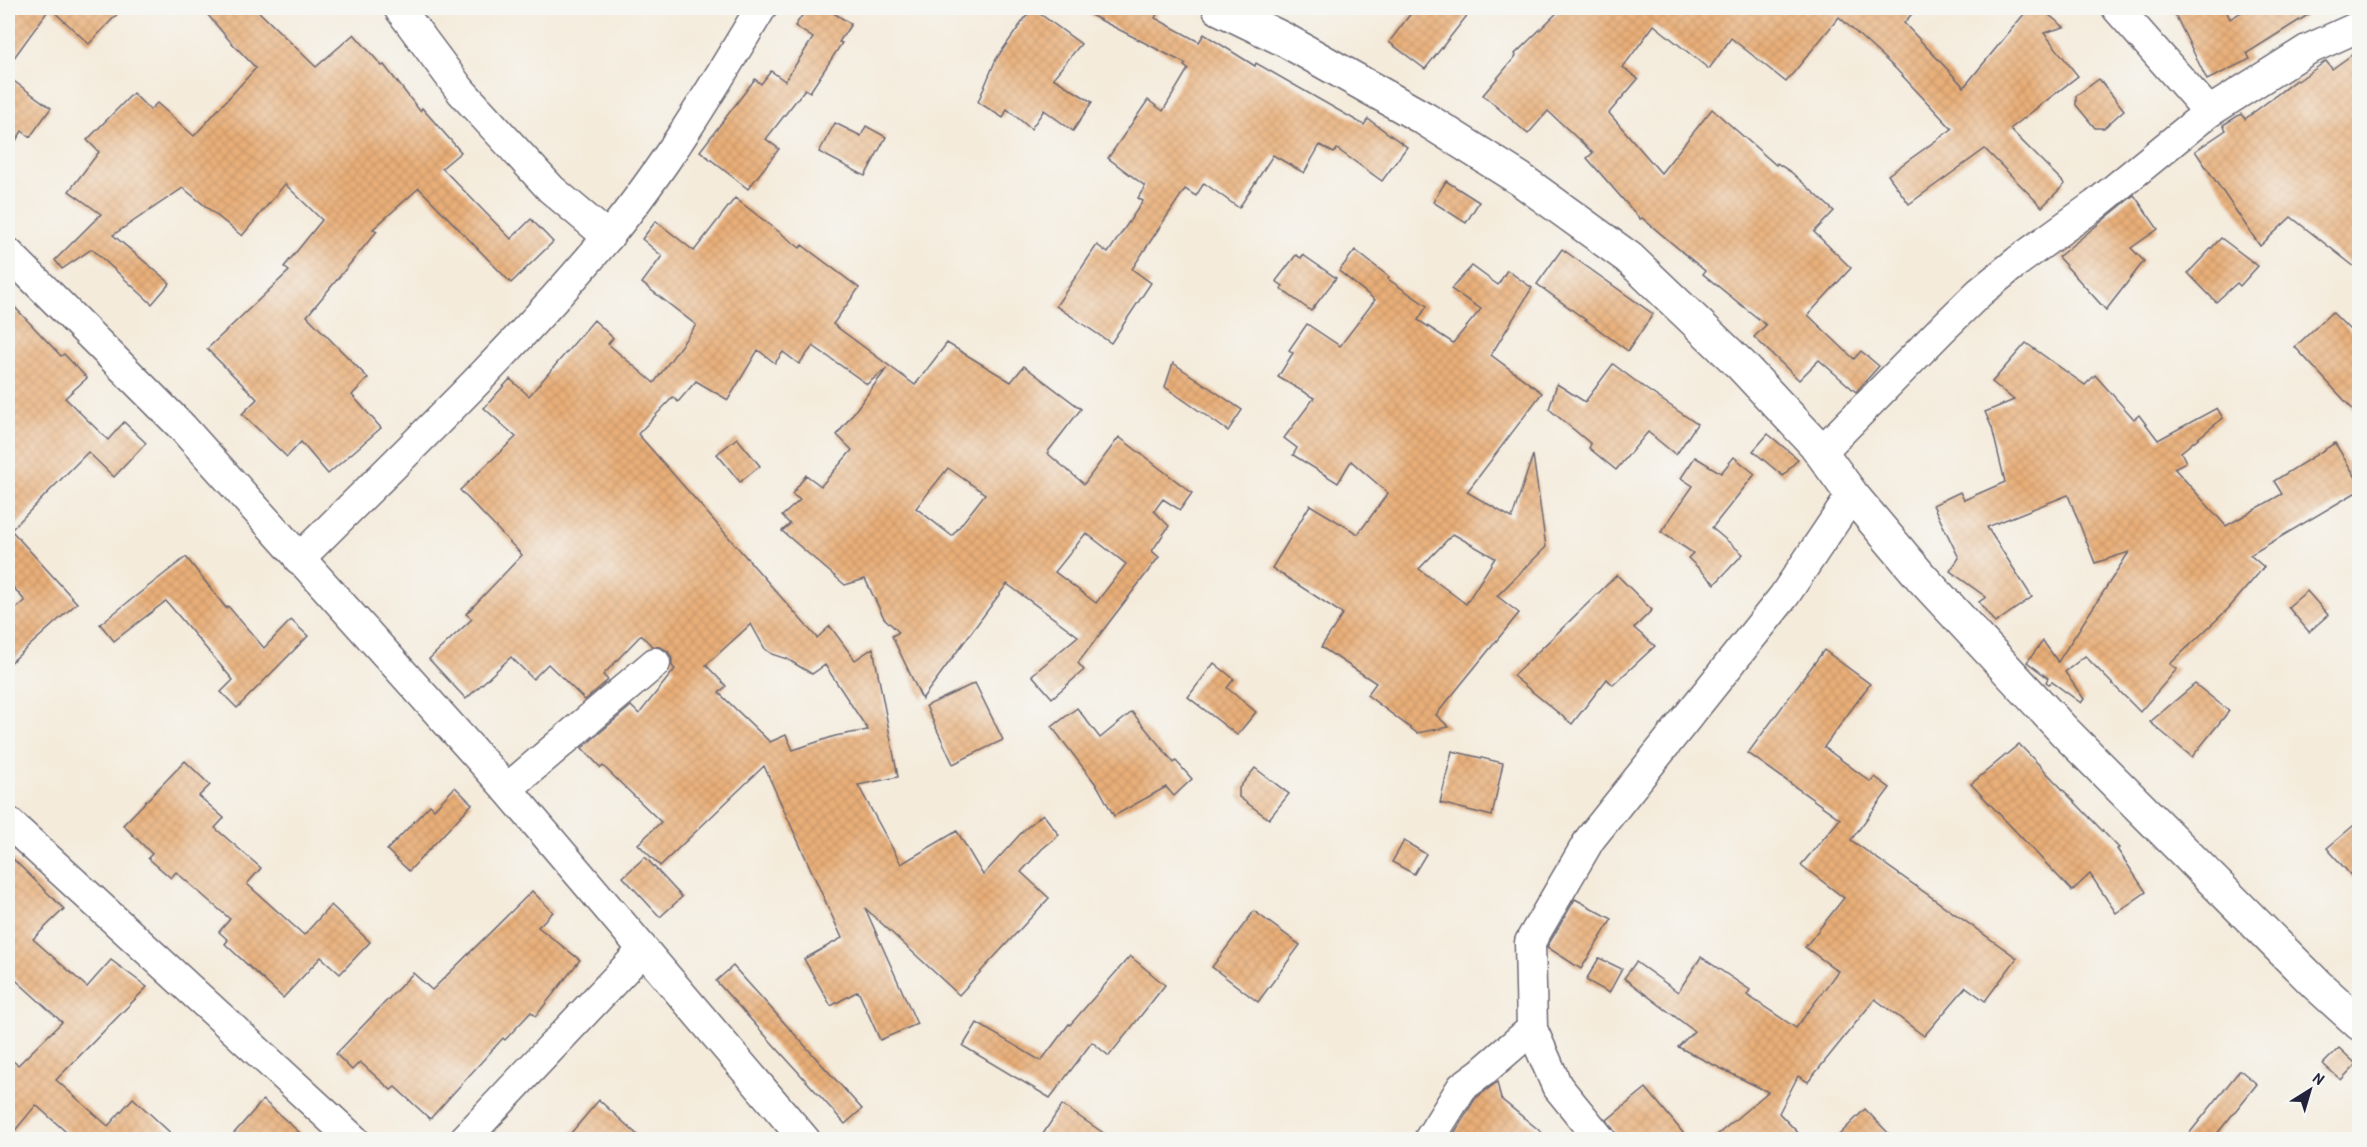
<svg xmlns="http://www.w3.org/2000/svg" width="2367" height="1147" viewBox="0 0 2367 1147" font-family="'Patrick Hand',sans-serif">
<defs>
<pattern id="building-cross-hatch" width="8" height="8" patternUnits="userSpaceOnUse" patternTransform="scale(1.5)"><rect width="8" height="8" fill="#e9af78"/><path d="M0 0l8 8M0 8l8-8" fill="none" stroke="#c89669"/></pattern>
</defs>
<rect width="100%" height="100%" fill="#f6f6f2"/>
<filter id="ink" filterUnits="userSpaceOnUse"><feTurbulence type="fractalNoise" baseFrequency=".0167" numOctaves="2"/><feDisplacementMap in="SourceGraphic" scale="12" xChannelSelector="R" yChannelSelector="G"/><feConvolveMatrix kernelMatrix="1 2 1 2 8 2 1 2 1" color-interpolation-filters="sRGB"/></filter>
<filter id="wash" filterUnits="userSpaceOnUse"><feTurbulence type="fractalNoise" baseFrequency=".008" numOctaves="4" result="noise"/><feDisplacementMap in="SourceGraphic" scale="24" xChannelSelector="R" yChannelSelector="G"/><feGaussianBlur stdDeviation="1.35" result="paint"/><feColorMatrix in="noise" values="0 0 0 0 0 0 0 0 0 0 0 0 0 0 0 0 0 1.4 0 .05"/><feComposite in="paint" operator="in"/></filter>
<g filter="url(#wash)">
<rect width="100%" height="100%" fill="#f4ebdb"/>
<g id="blocks">
<g fill="url(#building-cross-hatch)" fill-rule="evenodd">
<path d="M 8,8 L 123,8 L 89,44 L 50,8 L 8,66 Z"/>
<path d="M 202,8 L 255,8 L 316,67 L 354,34 L 382,66 L 384,65 L 420,111 L 422,108 L 461,152 L 442,168 L 511,239 L 531,219 L 553,242 L 511,283 L 419,188 L 373,229 L 377,231 L 307,316 L 368,378 L 352,395 L 381,428 L 328,474 L 301,442 L 287,457 L 242,414 L 257,399 L 207,349 L 289,271 L 284,267 L 322,220 L 285,184 L 242,236 L 183,188 L 113,235 L 170,283 L 152,304 L 92,249 L 62,269 L 55,260 L 101,214 L 69,191 L 99,152 L 87,140 L 133,93 L 150,110 L 157,103 L 194,136 L 256,68 L 229,40 Z"/>
<path d="M 807,8 L 826,8 L 851,24 L 839,42 L 842,43 L 810,92 L 805,89 L 766,139 L 779,149 L 748,189 L 700,151 L 755,79 L 761,84 L 771,71 L 785,81 L 813,38 L 795,26 Z"/>
<path d="M 1032,8 L 1081,44 L 1053,78 L 1092,102 L 1073,131 L 1044,110 L 1031,129 L 1007,109 L 1003,118 L 978,102 L 996,59 Z"/>
<path d="M 1077,8 L 1160,8 L 1155,18 L 1199,42 L 1204,34 L 1255,66 L 1256,63 L 1364,125 L 1368,119 L 1407,147 L 1382,181 L 1337,149 L 1334,153 L 1320,145 L 1304,173 L 1273,155 L 1239,208 L 1204,183 L 1196,196 L 1185,189 L 1132,269 L 1151,283 L 1111,343 L 1056,306 L 1097,245 L 1108,253 L 1143,201 L 1138,198 L 1145,186 L 1108,158 L 1148,100 L 1163,111 L 1188,69 L 1184,66 L 1186,64 Z"/>
<path d="M 1415,8 L 1473,8 L 1425,69 L 1389,42 Z"/>
<path d="M 1562,8 L 1917,8 L 1904,23 L 1964,87 L 2029,8 L 2040,8 L 2064,27 L 2044,33 L 2078,76 L 2010,129 L 2065,184 L 2042,207 L 1985,149 L 1909,204 L 1888,175 L 1952,129 L 1896,69 L 1839,17 L 1786,82 L 1731,38 L 1709,69 L 1654,25 L 1623,67 L 1638,79 L 1609,113 L 1661,173 L 1712,109 L 1776,165 L 1777,163 L 1791,172 L 1834,211 L 1814,232 L 1851,268 L 1808,315 L 1854,359 L 1861,351 L 1879,366 L 1856,392 L 1819,360 L 1799,380 L 1754,337 L 1766,325 L 1703,274 L 1705,271 L 1642,218 L 1640,219 L 1587,158 L 1593,153 L 1548,111 L 1528,134 L 1483,95 L 1516,56 L 1515,54 Z"/>
<path d="M 2172,8 L 2225,8 L 2230,19 L 2248,8 L 2319,8 L 2247,53 L 2250,59 L 2207,80 Z"/>
<path d="M 2360,49 L 2360,271 L 2291,217 L 2260,246 L 2195,151 L 2226,130 L 2223,125 L 2241,114 L 2245,119 L 2296,80 L 2298,81 L 2326,61 L 2332,69 Z"/>
<path d="M 8,77 L 51,108 L 30,137 L 22,131 L 8,153 Z"/>
<path d="M 2099,79 L 2124,110 L 2104,128 L 2095,128 L 2076,105 L 2076,96 Z"/>
<path d="M 835,123 L 861,136 L 866,126 L 886,137 L 865,176 L 819,152 Z"/>
<path d="M 1446,181 L 1479,202 L 1466,223 L 1433,202 Z"/>
<path d="M 2134,195 L 2158,229 L 2131,248 L 2144,261 L 2106,310 L 2058,257 Z"/>
<path d="M 735,198 L 800,248 L 802,245 L 859,288 L 833,324 L 915,385 L 947,343 L 1011,382 L 1024,366 L 1081,409 L 1047,453 L 1084,484 L 1119,437 L 1192,493 L 1180,510 L 1163,499 L 1154,511 L 1169,526 L 1152,551 L 1159,557 L 1078,663 L 1084,670 L 1052,698 L 1032,675 L 1078,636 L 1007,584 L 922,699 L 892,636 L 899,632 L 884,618 L 865,579 L 845,585 L 782,531 L 790,524 L 782,516 L 800,500 L 792,494 L 806,475 L 821,486 L 852,450 L 837,435 L 887,368 L 867,384 L 813,346 L 799,364 L 783,352 L 775,363 L 758,350 L 728,400 L 696,381 L 678,402 L 673,397 L 638,434 L 817,638 L 830,626 L 855,660 L 873,648 L 898,777 L 858,785 L 901,864 L 957,831 L 983,875 L 1024,830 L 1043,814 L 1059,835 L 1042,849 L 1021,872 L 1049,898 L 959,995 L 865,908 L 917,1024 L 880,1040 L 858,991 L 831,1006 L 804,959 L 842,938 L 764,766 L 660,866 L 638,844 L 661,822 L 603,766 L 601,768 L 582,748 L 631,706 L 639,714 L 675,669 L 672,666 L 672,659 L 668,651 L 660,647 L 652,646 L 641,635 L 603,675 L 608,680 L 585,700 L 548,664 L 533,679 L 511,657 L 466,699 L 429,659 L 472,619 L 466,614 L 522,555 L 460,490 L 516,437 L 484,408 L 510,379 L 529,396 L 594,320 L 613,338 L 608,344 L 654,383 L 696,325 L 642,283 L 662,256 L 642,239 L 656,221 L 694,251 ZM 948,468 L 985,494 L 952,536 L 916,508 ZM 1086,533 L 1126,564 L 1096,603 L 1055,572 ZM 751,624 L 765,649 L 772,654 L 787,659 L 812,674 L 825,665 L 868,730 L 835,736 L 793,750 L 786,735 L 770,742 L 719,693 L 726,686 L 706,665 Z"/>
<path d="M 2221,238 L 2258,266 L 2240,286 L 2237,283 L 2216,302 L 2188,273 Z"/>
<path d="M 1562,249 L 1653,314 L 1628,351 L 1537,284 Z"/>
<path d="M 1355,250 L 1389,277 L 1388,279 L 1427,306 L 1418,320 L 1453,343 L 1481,309 L 1451,289 L 1472,266 L 1498,285 L 1507,270 L 1532,288 L 1491,355 L 1542,393 L 1467,492 L 1512,518 L 1533,455 L 1546,547 L 1497,596 L 1519,613 L 1436,715 L 1449,727 L 1417,733 L 1367,695 L 1376,683 L 1321,647 L 1343,614 L 1272,568 L 1310,505 L 1358,534 L 1388,493 L 1351,461 L 1338,483 L 1293,455 L 1297,448 L 1284,438 L 1314,398 L 1278,377 L 1293,353 L 1289,350 L 1307,324 L 1340,346 L 1375,300 L 1339,271 ZM 1453,534 L 1495,558 L 1466,604 L 1419,569 Z"/>
<path d="M 1296,255 L 1301,258 L 1303,255 L 1336,278 L 1311,311 L 1281,289 L 1283,286 L 1276,281 Z"/>
<path d="M 8,300 L 61,356 L 64,354 L 87,378 L 65,398 L 108,440 L 124,422 L 146,443 L 114,477 L 88,452 L 11,530 L 77,603 L 8,665 L 8,616 L 25,601 L 8,581 Z"/>
<path d="M 2332,312 L 2360,340 L 2360,417 L 2295,347 Z"/>
<path d="M 2026,343 L 2085,385 L 2095,375 L 2134,419 L 2139,415 L 2158,440 L 2217,408 L 2223,418 L 2181,452 L 2186,462 L 2174,468 L 2226,526 L 2282,494 L 2274,481 L 2335,443 L 2360,484 L 2360,490 L 2250,555 L 2264,567 L 2228,609 L 2170,664 L 2177,669 L 2140,712 L 2085,656 L 2065,672 L 2084,699 L 2081,703 L 2052,682 L 2049,684 L 2046,682 L 2048,678 L 2027,662 L 2043,641 L 2058,662 L 2129,552 L 2095,563 L 2068,495 L 1987,527 L 2032,597 L 1995,623 L 1979,602 L 1986,597 L 1950,571 L 1959,558 L 1933,505 L 1960,492 L 1964,500 L 2005,482 L 1992,428 L 1985,412 L 2014,400 L 1992,382 Z"/>
<path d="M 1173,363 L 1242,410 L 1228,431 L 1165,387 Z"/>
<path d="M 1613,364 L 1646,389 L 1697,424 L 1676,455 L 1648,432 L 1616,470 L 1589,448 L 1591,444 L 1549,409 L 1557,384 L 1585,402 Z"/>
<path d="M 1768,434 L 1798,459 L 1783,476 L 1753,451 Z"/>
<path d="M 737,438 L 760,466 L 740,482 L 717,454 Z"/>
<path d="M 1695,457 L 1721,473 L 1734,457 L 1755,474 L 1712,528 L 1743,554 L 1715,584 L 1688,558 L 1693,553 L 1661,532 L 1693,486 L 1681,478 Z"/>
<path d="M 186,557 L 226,608 L 228,606 L 264,648 L 291,620 L 308,636 L 237,708 L 221,692 L 233,680 L 166,601 L 114,641 L 100,624 Z"/>
<path d="M 1617,575 L 1652,610 L 1634,628 L 1655,646 L 1613,685 L 1607,679 L 1572,724 L 1513,676 Z"/>
<path d="M 2307,591 L 2328,615 L 2309,632 L 2288,607 Z"/>
<path d="M 1824,650 L 1870,684 L 1824,747 L 1871,782 L 1875,777 L 1890,788 L 1851,840 L 2017,958 L 1985,1001 L 1966,987 L 1924,1036 L 1875,999 L 1808,1082 L 1798,1076 L 1779,1113 L 1805,1140 L 1711,1140 L 1768,1092 L 1678,1047 L 1694,1031 L 1624,978 L 1636,962 L 1678,992 L 1701,957 L 1750,990 L 1747,995 L 1796,1028 L 1838,971 L 1805,947 L 1844,898 L 1801,865 L 1840,819 L 1748,753 Z"/>
<path d="M 1214,663 L 1234,679 L 1227,688 L 1256,712 L 1237,735 L 1188,697 Z"/>
<path d="M 975,683 L 1003,740 L 953,764 L 926,706 Z"/>
<path d="M 2195,684 L 2229,711 L 2192,757 L 2150,722 Z"/>
<path d="M 1077,708 L 1100,738 L 1132,712 L 1174,763 L 1176,761 L 1192,779 L 1174,796 L 1166,787 L 1114,816 L 1098,787 L 1052,727 Z"/>
<path d="M 2019,744 L 2119,848 L 2117,849 L 2146,892 L 2116,913 L 2090,874 L 2072,891 L 1971,784 Z"/>
<path d="M 1452,751 L 1503,763 L 1492,816 L 1440,803 Z"/>
<path d="M 185,761 L 210,785 L 199,796 L 224,818 L 215,828 L 261,868 L 247,884 L 304,935 L 331,905 L 370,942 L 340,974 L 321,957 L 283,998 L 225,944 L 228,940 L 219,932 L 230,919 L 176,872 L 171,878 L 148,858 L 152,854 L 123,825 Z"/>
<path d="M 1255,768 L 1289,794 L 1269,819 L 1239,797 L 1239,788 Z"/>
<path d="M 455,787 L 472,804 L 409,871 L 387,850 L 430,805 L 434,809 Z"/>
<path d="M 2360,820 L 2360,886 L 2327,848 Z"/>
<path d="M 1404,841 L 1426,854 L 1414,874 L 1392,862 Z"/>
<path d="M 8,854 L 64,909 L 33,939 L 87,987 L 111,960 L 147,987 L 56,1080 L 108,1126 L 133,1098 L 178,1140 L 75,1140 L 36,1105 L 8,1139 L 8,1057 L 18,1065 L 62,1022 L 8,973 Z"/>
<path d="M 645,857 L 682,897 L 660,917 L 623,877 Z"/>
<path d="M 532,891 L 553,912 L 538,927 L 580,960 L 536,1016 L 531,1012 L 505,1040 L 503,1038 L 430,1119 L 395,1087 L 391,1090 L 360,1062 L 352,1070 L 336,1054 L 413,973 L 432,990 Z"/>
<path d="M 1575,899 L 1612,919 L 1581,969 L 1547,947 Z"/>
<path d="M 1254,911 L 1300,945 L 1258,1002 L 1212,967 Z"/>
<path d="M 1130,956 L 1165,985 L 1109,1056 L 1092,1042 L 1050,1098 L 963,1046 L 977,1023 L 1041,1061 L 1069,1024 L 1070,1025 Z"/>
<path d="M 1599,958 L 1622,969 L 1609,993 L 1586,980 Z"/>
<path d="M 733,966 L 862,1109 L 845,1124 L 716,981 Z"/>
<path d="M 2339,1048 L 2356,1064 L 2341,1080 L 2323,1064 Z"/>
<path d="M 2240,1070 L 2257,1084 L 2212,1140 L 2184,1140 Z"/>
<path d="M 1497,1082 L 1501,1099 L 1551,1140 L 1450,1140 L 1475,1099 Z"/>
<path d="M 1646,1088 L 1689,1140 L 1620,1140 L 1607,1120 Z"/>
<path d="M 263,1100 L 308,1140 L 228,1140 Z"/>
<path d="M 599,1100 L 643,1140 L 565,1140 Z"/>
<path d="M 1062,1105 L 1114,1140 L 1039,1140 Z"/>
<path d="M 1865,1109 L 1895,1140 L 1834,1140 Z"/>
</g>
</g>
</g>
<g filter="url(#ink)">
<use href="#blocks" fill-opacity="0" stroke="#6c6873" stroke-width="1.5"/>
<g fill="none" stroke-linecap="round" stroke-linejoin="round">
<g stroke="#6c6873" stroke-width="33">
<g id="street">
<path d="M 399,8 L 461,91 L 551,189 L 608,237"/>
<path d="M 2117,8 L 2209,112"/>
<path d="M 8,253 L 182,427 L 507,789 L 805,1140"/>
<path d="M 1821,452 L 1941,330 L 1980,292 L 2018,261 L 2095,205 L 2209,112 L 2307,50 L 2360,26"/>
<path d="M 299,559 C 403,455 513,351 607,238 C 666,167 714,86 761,8"/>
<path d="M 507,789 L 655,663"/>
<path d="M 8,822 L 354,1140"/>
<path d="M 464,1140 L 643,950"/>
<path d="M 1429,1140 L 1462,1087 L 1481,1073 L 1532,1029"/>
<path d="M 1601,1140 L 1557,1086 L 1532,1029 L 1530,942 L 1590,839 L 1784,596 L 1852,495"/>
</g>
</g>
<g stroke="#6c6873" stroke-width="36">
<path id="secondary" d="M 1219,8 L 1285,40 L 1425,119 L 1520,179 L 1629,258 L 1741,365 L 1815,444 L 1852,495 L 1921,577 L 2065,732 L 2317,985 L 2360,1024"/>
</g>
<use href="#street" stroke="#fff" stroke-width="30"/>
<use href="#secondary" stroke="#fff" stroke-width="33"/>
</g>
</g>
<rect width="2367" height="1147" fill="none" stroke="#f6f6f2" stroke-width="30"/>
<g transform="translate(2310 1090) rotate(37)" stroke="#f6f6f2" stroke-width="4.5" paint-order="stroke">
<path d="M0-4.5L10 22L0 15L-10 22Z" fill="#22223b"/>
<text y="-9" font-size="16" font-weight="bold" text-anchor="middle" fill="#22223b">N</text>
</g>
</svg>
